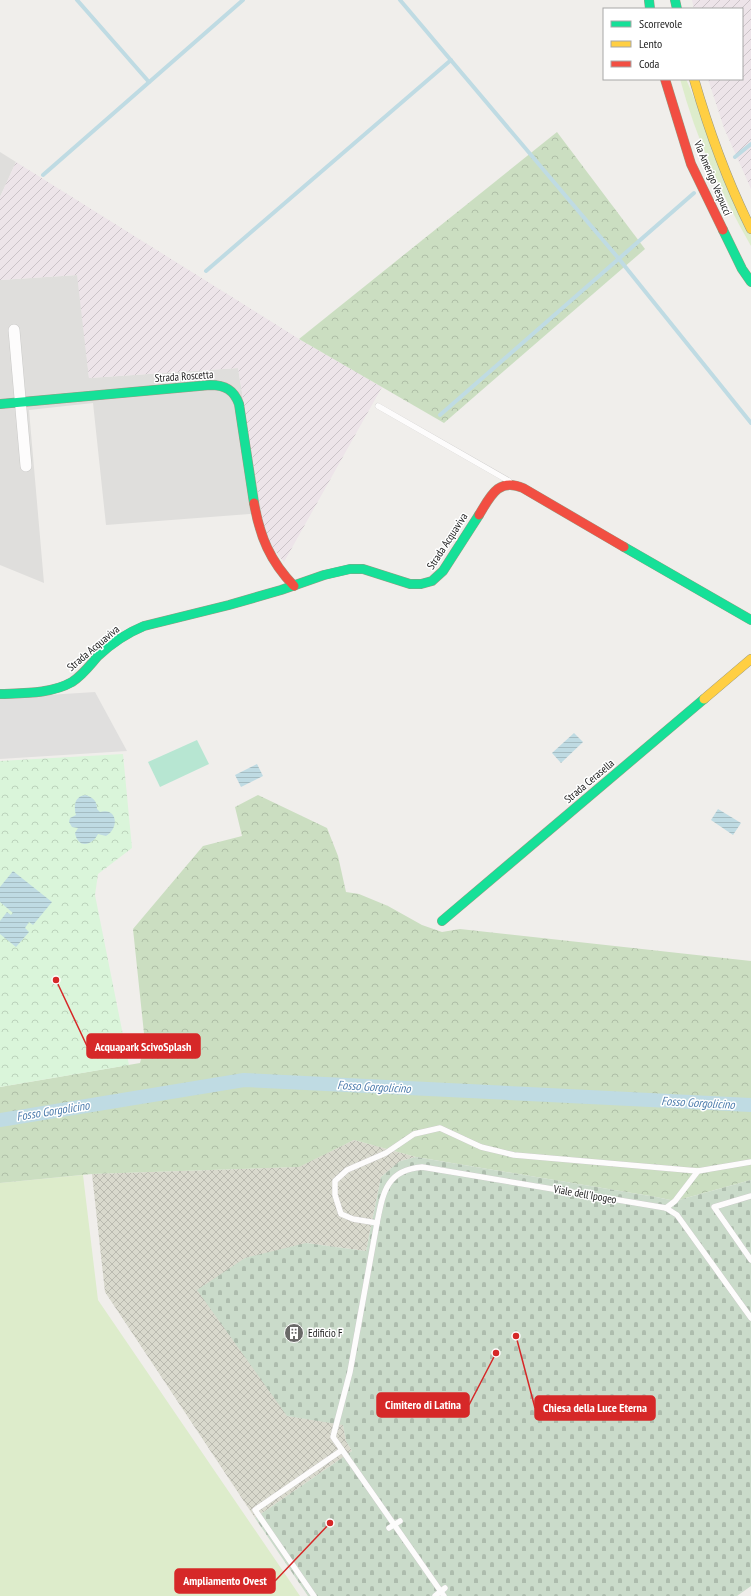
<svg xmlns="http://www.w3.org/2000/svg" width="751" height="1596" viewBox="0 0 751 1596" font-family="'PT Sans Narrow',sans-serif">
<defs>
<pattern id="industrial-furrows" width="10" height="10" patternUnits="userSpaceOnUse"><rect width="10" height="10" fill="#ede4e9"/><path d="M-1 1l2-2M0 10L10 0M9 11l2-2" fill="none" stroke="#cbc3c8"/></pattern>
<pattern id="construction-cross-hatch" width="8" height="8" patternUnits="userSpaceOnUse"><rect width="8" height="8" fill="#d9d9cd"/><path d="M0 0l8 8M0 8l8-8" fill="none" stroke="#babab0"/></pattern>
<pattern id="forest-crowns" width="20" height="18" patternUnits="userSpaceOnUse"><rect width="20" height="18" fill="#cbdec1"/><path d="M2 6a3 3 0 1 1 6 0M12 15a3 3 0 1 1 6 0" fill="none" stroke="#aebea6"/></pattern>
<pattern id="cemetery-stones" width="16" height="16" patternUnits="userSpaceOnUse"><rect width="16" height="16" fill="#cadbca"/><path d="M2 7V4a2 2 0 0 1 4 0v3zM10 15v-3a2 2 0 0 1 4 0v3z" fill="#adbcad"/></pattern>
<pattern id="park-crowns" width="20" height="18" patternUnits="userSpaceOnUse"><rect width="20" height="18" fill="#daf5da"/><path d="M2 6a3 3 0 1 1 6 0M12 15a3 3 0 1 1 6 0" fill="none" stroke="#bbd2bb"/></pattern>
<pattern id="water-rules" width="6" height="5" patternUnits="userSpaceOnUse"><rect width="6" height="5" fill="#bfdbe3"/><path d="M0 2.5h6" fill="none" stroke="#a4bcc2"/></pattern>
</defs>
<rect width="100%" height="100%" fill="#f0eeeb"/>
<g fill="#dfdedc">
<path d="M 0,152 L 16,162 L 0,197 Z"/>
<path d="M 78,275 L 89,378 L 238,368 L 262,513 L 106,525 L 93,403 L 29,410 L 44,583 L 0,565 L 0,280 Z"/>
</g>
<g fill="url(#industrial-furrows)">
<path d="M 692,0 L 751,0 L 751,189 L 724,128 L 708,79 L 742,79 L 742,9 L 694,9 Z"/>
<path d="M 16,162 L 299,339 L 382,387 L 284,562 L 266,540 L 238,368 L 89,378 L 77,275 L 0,280 L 0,197 Z"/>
</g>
<path fill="url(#construction-cross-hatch)" d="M 354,1140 L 416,1157 L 400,1161 L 381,1177 L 366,1251 L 306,1243 L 287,1416 L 343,1424 L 346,1441 L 352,1451 L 255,1518 L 105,1292 L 92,1174 L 298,1167 Z"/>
<g fill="#ddeccb">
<path d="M 680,79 L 686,79 L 751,234 L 751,246 C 721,194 696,138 680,79 Z"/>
<path d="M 83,1175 L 98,1300 L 300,1596 L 0,1596 L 0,1183 Z"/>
</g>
<g fill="url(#forest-crowns)">
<path d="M 557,132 L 645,249 L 444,423 L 299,339 Z"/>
<path d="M 258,795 L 327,828 L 338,856 L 346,892 L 359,894 L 388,906 L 422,925 L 442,932 L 460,929 L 751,961 L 751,1180 L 675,1201 L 656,1197 L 416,1157 L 354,1140 L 299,1167 L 92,1174 L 0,1183 L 0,1087 L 140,1063 L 145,1043 L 133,929 L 203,846 L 242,836 L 235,807 Z"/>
</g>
<path fill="url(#cemetery-stones)" d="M 416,1157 L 656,1197 L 675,1201 L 751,1180 L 751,1586 L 737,1596 L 308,1596 L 255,1518 L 352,1451 L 346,1441 L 343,1425 L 287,1416 L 197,1290 L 245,1258 L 306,1243 L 366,1251 L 381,1177 L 400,1161 Z"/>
<path fill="url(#park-crowns)" d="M 123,754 L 132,848 L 98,874 L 95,895 L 129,1065 L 0,1087 L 0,761 Z"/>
<path fill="#b7e6d2" d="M 197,740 L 209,764 L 160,787 L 148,762 Z"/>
<path fill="#e0dfde" d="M 95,692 L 127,751 L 0,759 L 0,698 Z"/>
<g fill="url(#water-rules)">
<path d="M 574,733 L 583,742 L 561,763 L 552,753 Z"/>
<path d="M 257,764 L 263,776 L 241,787 L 235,775 Z"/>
<path d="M 85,795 C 93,797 97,801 97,809 L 100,812 C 117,807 120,828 106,836 L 98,834 C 92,846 78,849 75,833 L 78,828 L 72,827 L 69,822 L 70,818 L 76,815 C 74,806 74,797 85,795 Z"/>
<path d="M 718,809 L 741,823 L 733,835 L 711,820 Z"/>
<path d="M 13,871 L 52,902 L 33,925 L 29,922 L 25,928 L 29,932 L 16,947 L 0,934 L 0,921 L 7,912 L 11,915 L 13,913 L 0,902 L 0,887 Z"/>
</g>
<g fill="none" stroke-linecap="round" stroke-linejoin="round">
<g stroke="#bfdbe3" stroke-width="4">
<path d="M 77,0 L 149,82"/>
<path d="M 400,0 L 619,259 L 751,423"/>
<path d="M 735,157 L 751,144"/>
<path d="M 43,175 L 243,0"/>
<path d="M 206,271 L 451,60"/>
<path d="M 440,415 L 694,193"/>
</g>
<path stroke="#bfdbe3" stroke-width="14" d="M 0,1120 L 244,1080 L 751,1105"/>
<g stroke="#c9c8c7" stroke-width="6">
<g id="lane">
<path d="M 378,406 L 509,481"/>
<path d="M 698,1171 L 514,1155 L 481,1147 L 440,1128 L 414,1134 L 386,1153 L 347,1170 L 335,1181 L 335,1195 L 341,1214 L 353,1219 L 377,1223 C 383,1193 386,1170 422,1167 L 666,1208 L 677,1215 L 751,1318"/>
<path d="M 751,1196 L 714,1207 L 751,1260"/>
<path d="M 666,1208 L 675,1201 L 698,1171 L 751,1162"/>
<path d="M 377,1223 L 350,1372 L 333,1437 L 444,1596"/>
<path d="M 389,1528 L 400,1521"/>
<path d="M 314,1596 L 255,1510 L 342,1450"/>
<path d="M 435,1596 L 445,1588"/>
</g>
</g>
<g stroke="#c9c8c7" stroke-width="12">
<path id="street" d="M 14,330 L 26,466"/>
</g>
<g stroke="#999a82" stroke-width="10">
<g id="fast">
<path d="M 649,0 L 650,9"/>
<path d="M 675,0 L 677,9"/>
<path d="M 723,230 L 742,269 L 751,282"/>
<path d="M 0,404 L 210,385 C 225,385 234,390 239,404 L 254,503"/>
<path d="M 624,547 L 751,620"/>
<path d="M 0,694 C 23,693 51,694 72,682 C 83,675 90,665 98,656 C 112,643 127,633 144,626 L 229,605 L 281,590 L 324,575 L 350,569 L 363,569 L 410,584 L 421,584 L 432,581 L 443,571 L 479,515"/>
<path d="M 442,921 L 704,699"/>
</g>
</g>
<g stroke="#999a82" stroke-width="10">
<g id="slow">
<path d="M 694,79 C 709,131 727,181 751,229"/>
<path d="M 704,699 L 751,659"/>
</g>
</g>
<g stroke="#999a82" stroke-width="10">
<g id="jam">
<path d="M 665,79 L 691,164 L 723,230"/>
<path d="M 254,503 C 260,537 270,561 294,586"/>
<path d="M 479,515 C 490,497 498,477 523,488 L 624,547"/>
</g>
</g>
<use href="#lane" stroke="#fdfcfc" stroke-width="5.5"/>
<use href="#street" stroke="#fdfcfc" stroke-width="11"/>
<use href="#fast" stroke="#16e098" stroke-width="9"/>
<use href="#slow" stroke="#ffcf43" stroke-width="9"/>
<use href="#jam" stroke="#f24e42" stroke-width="9"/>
</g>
<defs>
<g id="building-disc" transform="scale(1)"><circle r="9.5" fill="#6a6968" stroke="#fff"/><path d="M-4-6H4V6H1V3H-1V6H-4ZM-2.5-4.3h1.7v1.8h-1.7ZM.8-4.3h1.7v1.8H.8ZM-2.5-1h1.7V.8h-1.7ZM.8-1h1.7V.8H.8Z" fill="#fff"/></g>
</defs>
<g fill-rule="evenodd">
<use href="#building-disc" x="294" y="1333"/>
</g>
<g text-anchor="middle" stroke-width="3" stroke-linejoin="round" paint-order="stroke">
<g font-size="11" fill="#222" stroke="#fff">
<text transform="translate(713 178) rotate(67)" y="4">Via Amerigo Vespucci</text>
<text transform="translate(184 376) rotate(-4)" y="4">Strada Roscetta</text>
<text transform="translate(447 541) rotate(-57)" y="4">Strada Acquaviva</text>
<text transform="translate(93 648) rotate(-40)" y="4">Strada Acquaviva</text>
<text transform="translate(589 781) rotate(-40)" y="4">Strada Cerasella</text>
<text transform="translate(585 1194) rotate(10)" y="4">Viale dell'Ipogeo</text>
</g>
<g font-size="11" fill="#222" stroke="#fff" text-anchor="start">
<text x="308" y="1337">Edificio F</text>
</g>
<g font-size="12" font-style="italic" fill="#4a7aab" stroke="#fff">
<text transform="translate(374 1087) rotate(3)" y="4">Fosso Gorgolicino</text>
<text transform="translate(698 1103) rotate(3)" y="4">Fosso Gorgolicino</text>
<text transform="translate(53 1111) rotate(-9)" y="4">Fosso Gorgolicino</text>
</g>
</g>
<path fill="none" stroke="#d62828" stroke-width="1.5" d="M56 980L87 1046M496 1353L469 1405M516 1336L535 1408M330 1523L275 1581"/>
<g fill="#d62828" stroke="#fff" stroke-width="1.5">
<circle cx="56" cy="980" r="4"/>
<circle cx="496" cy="1353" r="4"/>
<circle cx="516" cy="1336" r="4"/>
<circle cx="330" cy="1523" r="4"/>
</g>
<g fill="#d62828" stroke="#d62828" stroke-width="1.5">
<rect x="87" y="1034" width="113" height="24" rx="4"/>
<rect x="377" y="1393" width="92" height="24" rx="4"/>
<rect x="535" y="1396" width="120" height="24" rx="4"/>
<rect x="175" y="1569" width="100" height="24" rx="4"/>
</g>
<g font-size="12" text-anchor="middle" font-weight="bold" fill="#fff">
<text x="143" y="1051">Acquapark ScivoSplash</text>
<text x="423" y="1409">Cimitero di Latina</text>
<text x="595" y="1412">Chiesa della Luce Eterna</text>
<text x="225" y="1585">Ampliamento Ovest</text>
</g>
<rect x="603" y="8" width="140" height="72" fill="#ffffff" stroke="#a7a7a7"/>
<rect x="611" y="21" width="20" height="6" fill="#16e098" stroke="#a7a7a7"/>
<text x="639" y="28" font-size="12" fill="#222222">Scorrevole</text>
<rect x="611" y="41" width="20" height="6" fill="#ffcf43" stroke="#a7a7a7"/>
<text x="639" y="48" font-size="12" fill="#222222">Lento</text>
<rect x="611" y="61" width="20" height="6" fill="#f24e42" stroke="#a7a7a7"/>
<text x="639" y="68" font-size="12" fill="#222222">Coda</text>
</svg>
